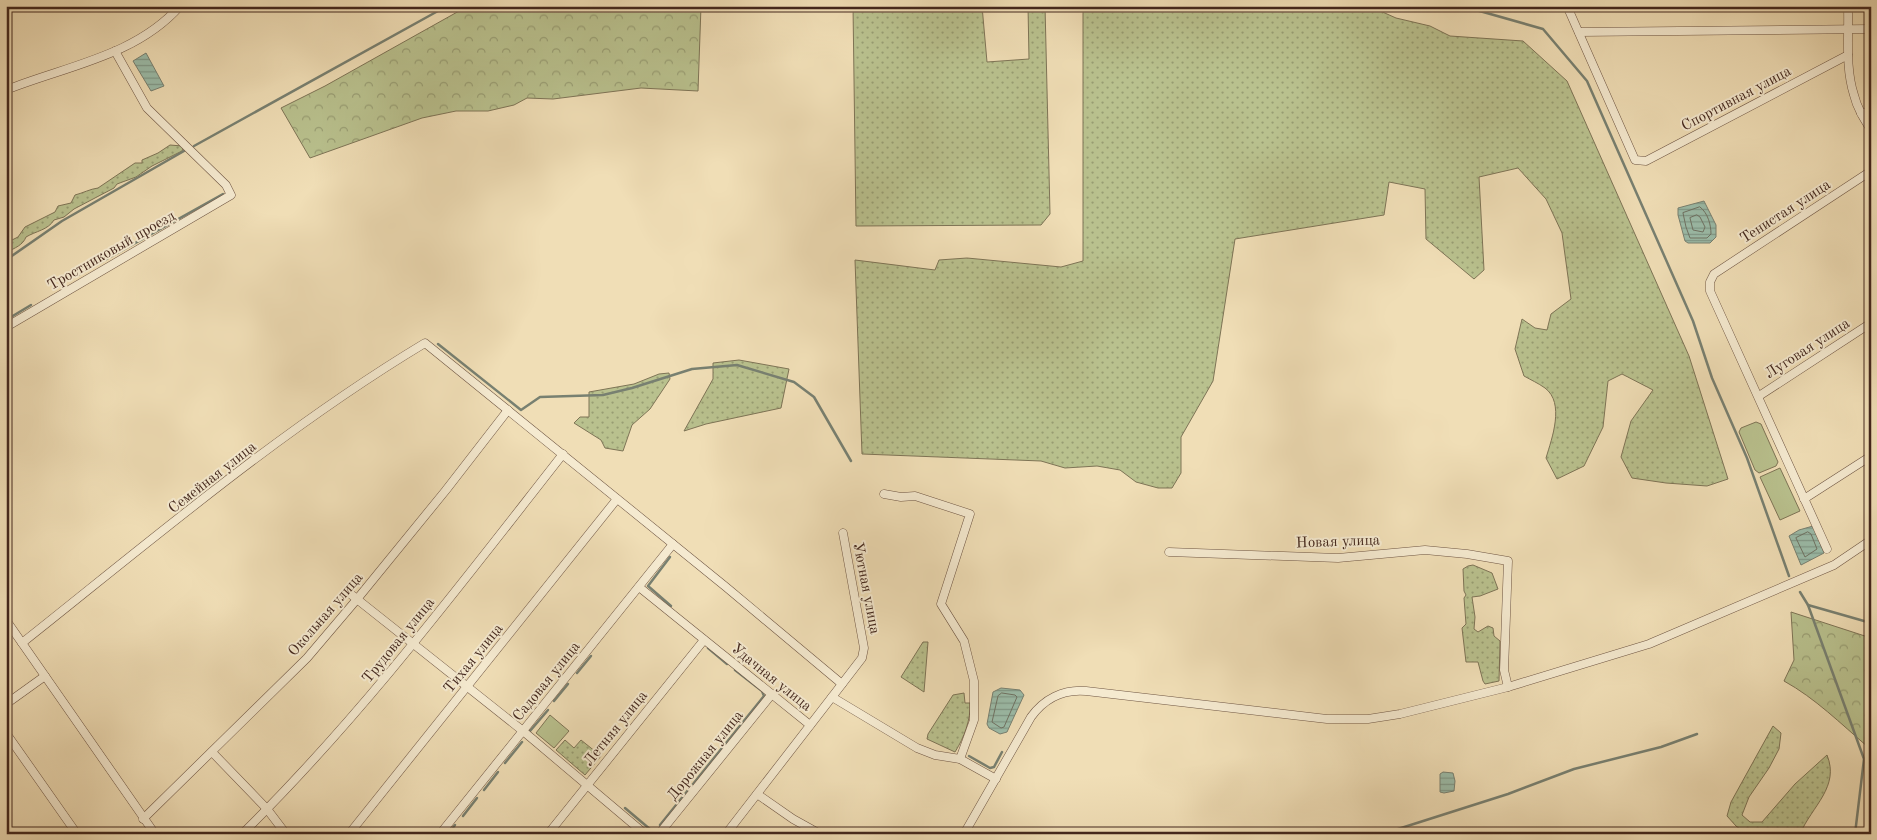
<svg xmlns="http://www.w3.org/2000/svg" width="1877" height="840" viewBox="0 0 1877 840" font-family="'Old Standard TT',serif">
<defs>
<pattern id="grass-dots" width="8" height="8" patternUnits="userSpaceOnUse" patternTransform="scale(1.25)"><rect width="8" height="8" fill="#b9c18e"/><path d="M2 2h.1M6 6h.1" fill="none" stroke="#989d73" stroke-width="1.8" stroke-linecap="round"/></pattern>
<pattern id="forest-crowns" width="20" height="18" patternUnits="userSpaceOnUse" patternTransform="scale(1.25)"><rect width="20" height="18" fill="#b9c18e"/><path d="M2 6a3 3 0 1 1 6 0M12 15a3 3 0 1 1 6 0" fill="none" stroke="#989d73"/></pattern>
<pattern id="water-rules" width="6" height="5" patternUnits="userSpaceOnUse" patternTransform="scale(1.25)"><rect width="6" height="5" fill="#9bbca9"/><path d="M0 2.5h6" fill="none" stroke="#809989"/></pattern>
</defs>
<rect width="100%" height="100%" fill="#f0deb6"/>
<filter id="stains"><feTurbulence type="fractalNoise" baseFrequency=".004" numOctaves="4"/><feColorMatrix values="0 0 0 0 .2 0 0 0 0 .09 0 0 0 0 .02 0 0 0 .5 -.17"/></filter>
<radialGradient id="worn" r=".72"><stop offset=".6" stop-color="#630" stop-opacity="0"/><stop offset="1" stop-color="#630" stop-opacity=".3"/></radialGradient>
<g fill="url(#grass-dots)" stroke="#7e7456">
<path d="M 853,6 L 982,6 L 987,62 L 1029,59 L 1028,6 L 1045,6 L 1050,214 L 1041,225 L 856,226 Z"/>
<path d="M 1083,6 L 1369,6 L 1396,18 L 1430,26 L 1450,36 L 1523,41 L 1567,81 L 1689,356 L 1728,479 L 1707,486 L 1666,483 L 1632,478 L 1621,457 L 1631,421 L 1653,390 L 1622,374 L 1608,381 L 1603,427 L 1584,466 L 1557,479 L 1546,458 C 1552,438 1565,403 1545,388 C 1538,383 1531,380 1524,376 L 1515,349 L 1522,319 L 1535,328 L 1547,330 L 1551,314 L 1571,299 L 1562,233 L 1546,199 L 1518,168 L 1479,177 L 1484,270 L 1474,279 L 1426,239 L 1425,189 L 1389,182 L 1384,215 L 1235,239 L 1213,381 L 1181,437 L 1181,473 L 1172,488 L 1158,488 L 1136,482 L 1120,470 L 1097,466 L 1065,468 L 1041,461 L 862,454 L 855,260 L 935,270 L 939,260 L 967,258 L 1061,267 L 1083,261 Z"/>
<path d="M 170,145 L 182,146 L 183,149 L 182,151 L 152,166 L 136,177 L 117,184 L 114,188 L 74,209 L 64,217 L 54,220 C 48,230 36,231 26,237 C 23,245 15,248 7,252 L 6,255 L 6,243 L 18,237 L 25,227 L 55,212 L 58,206 L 71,203 L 75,195 C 83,193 90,189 98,188 L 135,163 L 142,163 L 142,160 L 158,153 Z"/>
<path d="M 739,360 L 789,369 L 781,408 L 706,424 L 684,431 L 713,379 L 713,363 Z"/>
<path d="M 669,373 L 670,379 L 650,409 L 632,425 L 623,451 L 605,448 L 601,440 L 574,423 L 580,417 L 589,417 L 589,392 L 634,384 L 659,374 Z"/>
<path d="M 1473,565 L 1492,573 L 1498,589 L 1480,596 L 1472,597 L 1475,617 L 1474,629 L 1478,632 L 1488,626 L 1493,628 L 1494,636 L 1500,641 L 1499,681 L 1485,684 L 1483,681 L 1478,662 L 1466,662 L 1462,628 L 1466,624 L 1464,598 L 1466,595 L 1464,591 L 1463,569 L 1468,566 Z"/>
<path d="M 923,642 L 928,642 L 924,692 L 901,677 Z"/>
<path d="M 964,693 L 965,703 L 970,703 C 971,719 964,738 955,752 L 927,739 L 928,734 L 953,695 Z"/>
<path d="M 1773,726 L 1781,733 L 1779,749 L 1769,768 L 1749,797 L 1742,815 L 1750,822 L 1762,822 L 1795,784 L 1827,755 C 1840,787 1812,806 1800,834 L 1746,834 L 1736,826 L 1727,816 L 1731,802 Z"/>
<path d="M 565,740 L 574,748 L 581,740 L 601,756 L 585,775 L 556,750 Z"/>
</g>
<g fill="url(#forest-crowns)" stroke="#7e7456">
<path d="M 468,6 L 701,6 L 698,91 L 641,88 L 553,99 L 527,98 L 514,105 L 488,111 L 456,111 L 422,118 L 310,158 L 281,108 L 325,86 Z"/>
<path d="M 1791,612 L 1871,638 L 1871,754 L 1868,747 C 1841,724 1815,698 1784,681 L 1794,660 Z"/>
</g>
<g fill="#b9c18e" stroke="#7e7456">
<path d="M 1756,422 L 1761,424 L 1778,462 L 1776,466 L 1759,473 L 1755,470 L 1739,432 L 1741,428 Z"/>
<path d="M 1780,468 L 1800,511 L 1780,520 L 1760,477 Z"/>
<path d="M 550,715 L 569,731 L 554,748 L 536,733 Z"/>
</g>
<g fill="url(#water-rules)" stroke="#788071">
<path d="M 146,53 L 164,86 L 151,91 L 133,61 Z"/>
<path d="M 1704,201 L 1716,225 L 1716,237 L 1710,243 L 1688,243 L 1685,241 L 1678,215 L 1678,208 Z"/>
<path d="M 1813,526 L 1824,553 L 1801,565 L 1789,536 L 1799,530 Z"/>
<path d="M 1001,688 L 1020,690 L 1024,695 L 1007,732 L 1000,734 L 989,728 L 987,724 L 993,692 Z"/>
<path d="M 1443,772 L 1453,773 L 1455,781 L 1454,791 L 1444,793 L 1440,792 L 1440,774 Z"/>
</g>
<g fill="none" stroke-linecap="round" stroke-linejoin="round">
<g stroke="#6f7263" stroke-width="1">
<path d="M 1700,207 C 1708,213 1711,225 1711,234 L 1707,238 L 1690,238 L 1686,227 L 1683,213 Z"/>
<path d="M 1697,215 L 1700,217 L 1705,227 L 1703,232 L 1693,230 L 1690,218 Z"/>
<path d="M 1808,532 L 1811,534 L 1817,549 L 1805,557 L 1796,538 Z"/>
<path d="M 1002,693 L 1015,695 L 1017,697 L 1004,727 L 1001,728 L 992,722 L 998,696 Z"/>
</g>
<g stroke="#788071" stroke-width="2.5">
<path d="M 1462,6 L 1543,29 L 1587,81 L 1693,321 L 1712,378 L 1747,458 L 1789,576"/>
<path d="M 194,146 L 447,6"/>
<path d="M 6,260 L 62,221 L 184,151"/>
<path d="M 78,275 L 223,194"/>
<path d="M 6,320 L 31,305"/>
<path d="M 438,344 L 521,410 L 540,397 L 603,395 L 632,388 L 692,369 L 737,365 L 794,382 L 814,397 L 851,461"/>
<path d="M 670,557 L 648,586 L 671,606"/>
<path d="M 1800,592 L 1808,605 L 1864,759 L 1855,834"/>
<path d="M 1808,605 L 1871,623"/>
<path d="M 708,648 L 727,664"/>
<path d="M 577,673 L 591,656"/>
<path d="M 554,701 L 568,684"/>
<path d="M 530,731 L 548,710"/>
<path d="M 969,756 L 990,768 L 994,767 L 1002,752"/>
<path d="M 505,763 L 522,742"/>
<path d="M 484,790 L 498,772"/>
<path d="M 625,808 L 651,830"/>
<path d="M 463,816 L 477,798"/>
<path d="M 660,825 L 764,696 L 762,691 L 735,670"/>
<path d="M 448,834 L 455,825"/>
<path d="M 1390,834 L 1398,829 L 1508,794 L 1574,769 L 1661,747 L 1697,734"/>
</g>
<g stroke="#6e5543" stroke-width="9">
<g id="minor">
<path d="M 1567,6 L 1635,160 L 1646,161 L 1848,55"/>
<path d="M 1848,6 C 1849,36 1845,67 1854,95 C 1857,108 1864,119 1871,130"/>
<path d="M 1579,32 L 1871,29"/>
<path d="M 6,90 C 66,66 136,56 180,6"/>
<path d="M 1861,113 L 1871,112"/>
<path d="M 6,327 L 231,195 L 226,185 L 147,108 L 115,51"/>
<path d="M 1759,396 L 1871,323"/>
<path d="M 884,494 L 901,497 L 915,496 L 970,514 L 941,604 L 964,641 L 974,681 L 974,720 L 960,759"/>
<path d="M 1804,499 L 1871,456"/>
<path d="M 1827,549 L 1710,291 L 1710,282 L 1714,274 L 1871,171"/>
<path d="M 1169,552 L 1338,558 L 1425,550 L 1467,554 L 1508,561 L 1504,670 L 1508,687"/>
<path d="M 639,587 L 810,725"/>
<path d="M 348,592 L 523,731 L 645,834"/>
<path d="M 6,620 L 155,834"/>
<path d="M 22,643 C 153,539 282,429 425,343 L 726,587 L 842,684"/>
<path d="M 832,697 L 862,658 L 864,648 L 843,533"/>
<path d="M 6,704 L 45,676"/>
<path d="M 6,733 L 77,834"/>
<path d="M 212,752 L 267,809 L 286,834"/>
<path d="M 757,794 L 793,819 L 820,834"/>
<path d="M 143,819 L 307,658 L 358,598 L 446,490 L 508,410"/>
<path d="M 242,834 C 361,717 461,584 563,454"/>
<path d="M 349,834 L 617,499"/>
<path d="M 440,834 L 673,544"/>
<path d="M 548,834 L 704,640"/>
<path d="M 659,834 L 772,694"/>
<path d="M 726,834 L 832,697 L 917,748 L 935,755 L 960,759 L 996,779"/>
<path d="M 964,834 L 1031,717 C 1044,699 1063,689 1086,691 L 1327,719 L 1368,719 L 1400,714 L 1508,687 L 1649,644 L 1834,565 L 1871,540"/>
</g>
</g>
<use href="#minor" stroke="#f5ead0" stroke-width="8"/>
</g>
<g text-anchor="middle" stroke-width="4" stroke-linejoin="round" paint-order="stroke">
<g font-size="15" fill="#43271d" stroke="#f5ead0">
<text transform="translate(1736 98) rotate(-28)" y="5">Спортивная улица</text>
<text transform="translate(1785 211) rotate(-33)" y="5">Тенистая улица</text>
<text transform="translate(111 250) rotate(-30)" y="5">Тростниковый проезд</text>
<text transform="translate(1807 348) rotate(-33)" y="5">Луговая улица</text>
<text transform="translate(212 477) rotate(-38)" y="5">Семейная улица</text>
<text transform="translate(1338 541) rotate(-2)" y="5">Новая улица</text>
<text transform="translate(867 588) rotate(79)" y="5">Уютная улица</text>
<text transform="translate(325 614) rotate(-49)" y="5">Окольная улица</text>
<text transform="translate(398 640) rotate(-51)" y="5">Трудовая улица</text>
<text transform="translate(473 658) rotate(-51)" y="5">Тихая улица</text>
<text transform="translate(772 677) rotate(39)" y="5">Удачная улица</text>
<text transform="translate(546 681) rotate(-51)" y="5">Садовая улица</text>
<text transform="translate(615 728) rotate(-51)" y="5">Летняя улица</text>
<text transform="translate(705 755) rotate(-51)" y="5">Дорожная улица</text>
</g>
</g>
<rect width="1877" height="840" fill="none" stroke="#f0deb6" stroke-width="25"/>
<rect x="8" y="8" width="1862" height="825" fill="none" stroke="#43271d" stroke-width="2.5"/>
<rect x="12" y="12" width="1852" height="815" fill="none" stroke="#43271d"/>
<rect width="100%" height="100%" filter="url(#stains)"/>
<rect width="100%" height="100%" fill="url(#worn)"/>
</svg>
